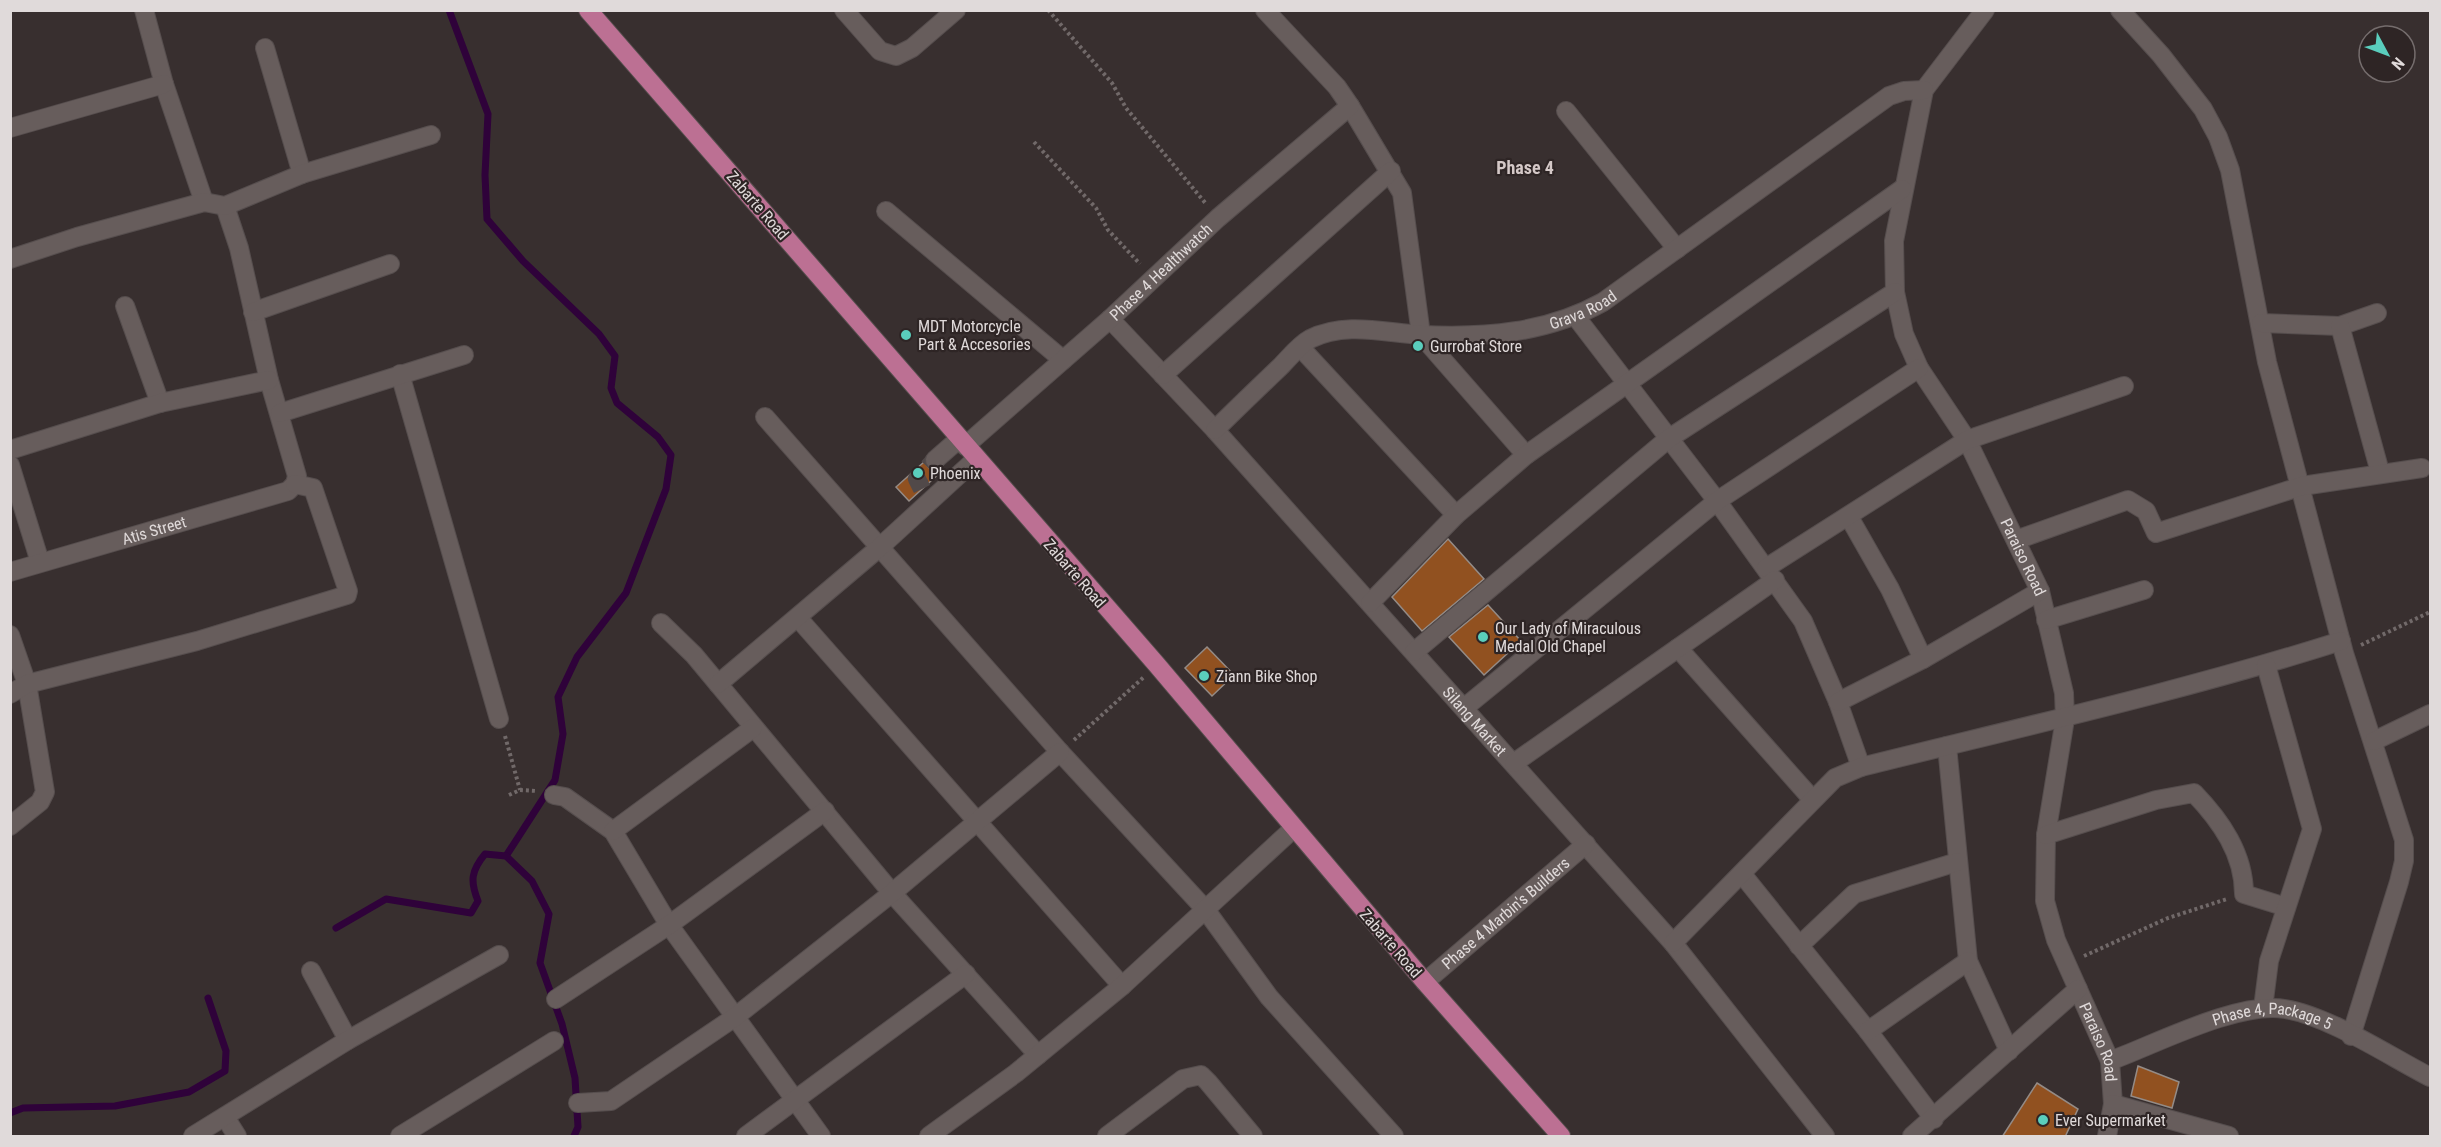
<svg xmlns="http://www.w3.org/2000/svg" width="2441" height="1147" viewBox="0 0 2441 1147" font-family="'Roboto Condensed',sans-serif">
<rect width="100%" height="100%" fill="#382f2f"/>
<g fill="none" stroke-linecap="round" stroke-linejoin="round">
<g stroke="#2f023a" stroke-width="7">
<path d="M 449,10 L 488,114 L 485,175 L 487,219 L 523,261 L 599,334 L 615,356 L 611,388 L 617,403 L 658,437 L 671,455 L 666,489 L 626,593 L 577,657 L 558,697 L 563,734 L 555,780 L 506,856"/>
<path d="M 336,928 L 386,899 L 471,913 L 478,901 C 470,881 471,871 485,854 L 506,856 L 532,881 L 549,914 L 540,963 L 562,1024 L 575,1078 L 578,1127 L 574,1136"/>
<path d="M 10,1113 L 23,1108 L 115,1106 L 189,1092 L 225,1071 L 226,1051 L 208,998"/>
</g>
</g>
<g fill="#915120" stroke="#948b86" stroke-width="1.5">
<path d="M 924,462 L 931,470 L 943,470 L 909,501 L 896,487 Z"/>
<path d="M 1448,539 L 1484,579 L 1422,631 L 1392,597 Z"/>
<path d="M 1488,605 L 1521,641 L 1484,675 L 1449,637 Z"/>
<path d="M 1207,647 L 1234,675 L 1212,696 L 1185,668 Z"/>
<path d="M 2138,1066 L 2179,1082 L 2172,1108 L 2131,1096 Z"/>
<path d="M 2037,1083 L 2078,1109 L 2065,1137 L 2002,1137 Z"/>
</g>
<g fill="none" stroke-linecap="round" stroke-linejoin="round">
<path stroke="#514949" stroke-width="18" stroke-dasharray="18 9" stroke-linecap="butt" d="M 922,489 L 917,479 L 935,460"/>
<g stroke="#564e4e" stroke-width="20">
<g id="minor">
<path d="M 144,10 L 164,84 L 204,202"/>
<path d="M 844,10 L 880,51 L 896,56 L 912,48 L 956,10"/>
<path id="s1" d="M 1985,10 L 1924,90 L 1894,241 L 1895,292 L 1904,334 L 1919,368 L 1967,440 L 2040,591 L 2064,693 L 2065,719 L 2046,835 L 2045,901 L 2056,940 L 2110,1061 L 2113,1104 L 2107,1136"/>
<path d="M 2120,10 L 2161,55 L 2203,109 L 2218,137 L 2230,170 L 2267,362 L 2344,653 L 2404,840 L 2404,861 L 2399,882 L 2351,1036"/>
<path d="M 265,48 L 302,174"/>
<path d="M 1350,106 L 1402,193 L 1421,335 L 1526,455"/>
<path d="M 1566,111 L 1677,249"/>
<path d="M 10,128 L 164,84"/>
<path d="M 225,206 L 239,248 L 269,380 L 297,476 L 295,484"/>
<path d="M 886,211 L 1063,360"/>
<path d="M 10,259 L 77,237 L 204,202 L 225,206 L 302,174 L 431,135"/>
<path d="M 125,306 L 160,403"/>
<path d="M 253,312 L 390,264"/>
<path d="M 1576,317 L 1717,501 L 1803,621 L 1838,702 L 1861,767"/>
<path id="s2" d="M 1110,319 L 1215,430 L 1673,943 L 1825,1136"/>
<path d="M 2261,323 L 2340,326 L 2377,313"/>
<path d="M 2340,326 L 2380,472"/>
<path d="M 1300,347 L 1456,515"/>
<path d="M 400,374 L 499,719"/>
<path d="M 1163,375 L 1391,171"/>
<path d="M 280,413 L 464,355"/>
<path d="M 765,417 L 1060,752 L 1205,909 L 1269,997 L 1394,1136"/>
<path id="s3" d="M 1215,430 C 1236,409 1258,388 1280,367 C 1289,358 1299,345 1310,339 C 1346,321 1385,333 1422,335 C 1485,338 1547,333 1603,302 L 1889,96 L 1904,91 L 1924,90"/>
<path id="s4" d="M 965,446 L 1110,319 L 1218,218 L 1350,106 L 1337,87 L 1265,10"/>
<path d="M 10,450 L 160,403 L 269,380"/>
<path d="M 935,460 L 959,439"/>
<path d="M 10,465 L 40,562"/>
<path d="M 1849,517 L 1890,589 L 1923,659"/>
<path d="M 2016,540 L 2128,500 L 2146,511 L 2156,533 L 2302,486 L 2422,468"/>
<path d="M 1766,568 L 1967,440 L 2124,386"/>
<path id="s5" d="M 10,572 L 288,491 L 295,484"/>
<path d="M 1370,603 L 1456,515 L 1526,455 L 1902,189"/>
<path d="M 798,618 L 1122,986"/>
<path d="M 2046,620 L 2144,590"/>
<path d="M 661,623 L 694,655 L 892,893 L 1038,1055"/>
<path d="M 10,635 L 27,684 L 45,792 L 40,802 L 10,826"/>
<path d="M 1678,648 L 1812,799"/>
<path d="M 1414,652 L 1668,439 L 1895,292"/>
<path d="M 718,684 L 880,547 L 976,459"/>
<path d="M 10,694 L 27,684 L 197,641 L 347,595 L 348,591 L 313,488 L 295,484"/>
<path d="M 1838,702 L 1923,659 L 2040,591"/>
<path d="M 1464,708 L 1717,501 L 1919,368"/>
<path d="M 2374,741 L 2430,714"/>
<path d="M 1947,746 L 1968,961 L 2009,1051"/>
<path d="M 1514,763 L 1775,580"/>
<path d="M 554,795 L 565,797 L 613,831 L 669,925 L 821,1136"/>
<path d="M 613,831 L 753,728"/>
<path d="M 2046,835 L 2156,800 L 2194,793 C 2221,821 2244,854 2244,894 L 2286,907"/>
<path d="M 1742,874 L 1868,1031 L 1934,1119"/>
<path d="M 1673,943 L 1835,778 L 1861,767 C 2022,727 2183,691 2341,641"/>
<path d="M 1799,946 L 1854,894 L 1957,862"/>
<path d="M 311,971 L 348,1040"/>
<path id="s6" d="M 1425,982 L 1586,844"/>
<path d="M 556,999 L 669,925 L 825,811"/>
<path d="M 2263,1008 L 2269,961 L 2312,829 L 2266,665"/>
<path d="M 1868,1031 L 1968,961"/>
<path id="s7" d="M 2110,1061 C 2156,1044 2238,1001 2285,1009 C 2329,1016 2389,1056 2430,1077"/>
<path d="M 578,1103 L 611,1101 L 735,1017 L 892,893 L 1060,752"/>
<path d="M 2113,1104 L 2229,1136"/>
<path d="M 225,1117 L 237,1136"/>
<path d="M 193,1136 L 348,1040 L 499,955"/>
<path d="M 400,1136 L 554,1041"/>
<path d="M 746,1136 L 966,974"/>
<path d="M 929,1136 L 1016,1073 L 1122,986 L 1294,828"/>
<path d="M 1107,1136 L 1183,1079 L 1201,1075 L 1208,1082 L 1253,1136"/>
<path d="M 1912,1136 L 2078,989"/>
</g>
</g>
<g stroke="#564e4e" stroke-width="20">
<path id="major" d="M 588,10 L 1157,665 L 1425,982 L 1561,1136"/>
</g>
<g stroke="#716969" stroke-width="4" stroke-dasharray="3 3" stroke-linecap="butt">
<path d="M 1048,10 L 1112,83 L 1126,108 L 1207,205"/>
<path d="M 1034,142 L 1096,208 L 1108,230 L 1140,264"/>
<path d="M 2361,645 L 2430,612"/>
<path d="M 505,736 L 520,790"/>
<path d="M 1074,740 L 1144,677"/>
<path d="M 509,795 L 520,790 L 537,791"/>
<path d="M 2084,956 L 2168,918 L 2227,899"/>
</g>
<use href="#minor" stroke="#675d5c" stroke-width="18"/>
<use href="#major" stroke="#bc7093" stroke-width="18"/>
</g>
<g fill="#5acebd" stroke="#2e2525" stroke-width="2">
<circle cx="906" cy="335" r="6"/>
<circle cx="1418" cy="346" r="6"/>
<circle cx="918" cy="473" r="6"/>
<circle cx="1483" cy="637" r="6"/>
<circle cx="1204" cy="676" r="6"/>
<circle cx="2043" cy="1120" r="6"/>
</g>
<g text-anchor="middle" stroke-width="4.5" stroke-linejoin="round" paint-order="stroke">
<g font-size="16" fill="#e0dada" stroke="#2e2525">
<text transform="translate(758 205) rotate(49)" y="6">Zabarte Road</text>
<text dy="6" stroke="none"><textPath href="#s4" startOffset="262">Phase 4 Healthwatch</textPath></text>
<text dy="6" stroke="none"><textPath href="#s3" startOffset="410">Grava Road</textPath></text>
<text dy="6" stroke="none"><textPath href="#s5" startOffset="150">Atis Street</textPath></text>
<text dy="6" stroke="none"><textPath href="#s1" startOffset="602">Paraiso Road</textPath></text>
<text transform="translate(1075 573) rotate(49)" y="6">Zabarte Road</text>
<text dy="6" stroke="none"><textPath href="#s2" startOffset="543">Silang Market</textPath></text>
<text dy="6" stroke="none"><textPath href="#s6" startOffset="106">Phase 4 Marbin's Builders</textPath></text>
<text transform="translate(1391 943) rotate(49)" y="6">Zabarte Road</text>
<text dy="6" stroke="none"><textPath href="#s7" startOffset="172">Phase 4, Package 5</textPath></text>
<text dy="6" stroke="none"><textPath href="#s1" startOffset="1106">Paraiso Road</textPath></text>
</g>
<g font-size="16" fill="#e0dada" stroke="#2e2525" text-anchor="start">
<text x="918" y="332">MDT Motorcycle<tspan x="918" dy="18">Part &amp; Accesories</tspan></text>
<text x="1430" y="352">Gurrobat Store</text>
<text x="930" y="479">Phoenix</text>
<text x="1495" y="634">Our Lady of Miraculous<tspan x="1495" dy="18">Medal Old Chapel</tspan></text>
<text x="1216" y="682">Ziann Bike Shop</text>
<text x="2055" y="1126">Ever Supermarket</text>
</g>
<g font-size="18" font-weight="bold" fill="#d4c8c7" stroke="#2e2525">
<text x="1525" y="174">Phase 4</text>
</g>
</g>
<rect width="2441" height="1147" fill="none" stroke="#e0dada" stroke-width="24"/>
<g transform="translate(2387 54) rotate(131)"><circle r="28" fill="#2e2525" stroke="#756d6d" stroke-width="1.5"/>
<path d="M0-4.5L10 22L0 15L-10 22Z" fill="#5acebd"/>
<text y="-9" font-size="16" font-weight="bold" text-anchor="middle" fill="#e0dada">N</text>
</g>
</svg>
